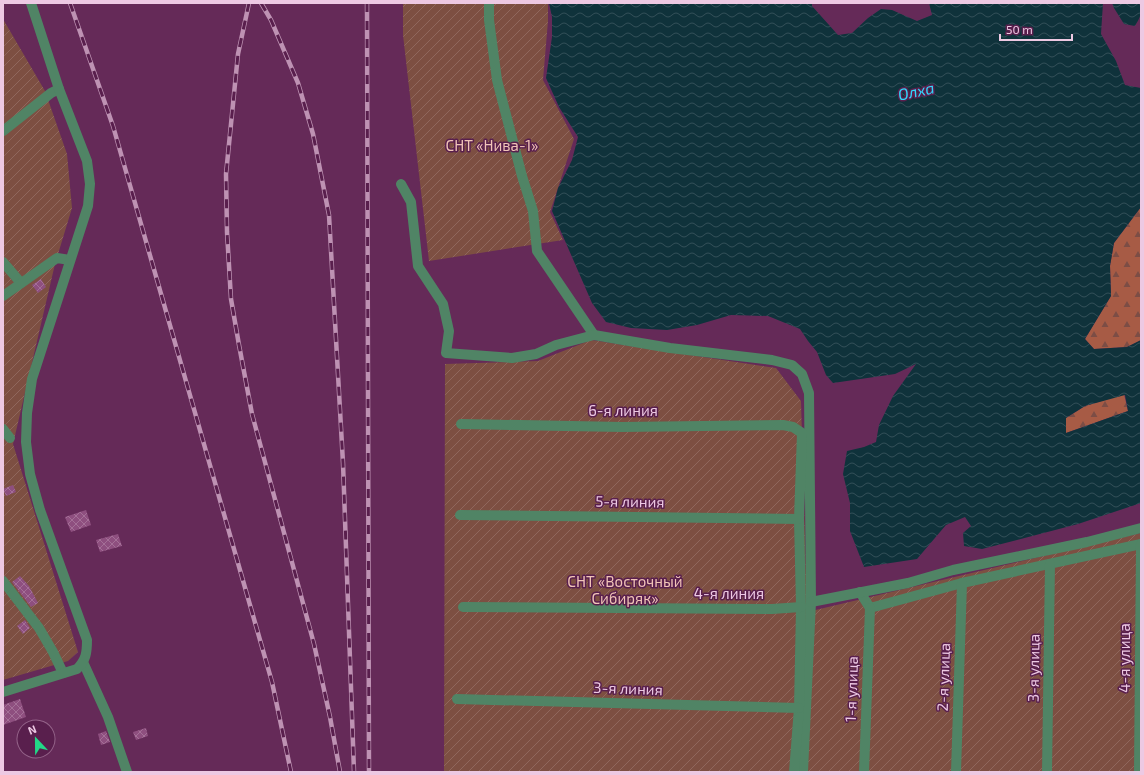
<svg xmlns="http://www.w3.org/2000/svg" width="1144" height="775" viewBox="0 0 1144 775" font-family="'Exo 2',sans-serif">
<defs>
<pattern id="forest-firs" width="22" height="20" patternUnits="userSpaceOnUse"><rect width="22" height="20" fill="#a75b45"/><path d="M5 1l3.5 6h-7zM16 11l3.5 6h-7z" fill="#7c4d45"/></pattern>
<pattern id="garden-furrows" width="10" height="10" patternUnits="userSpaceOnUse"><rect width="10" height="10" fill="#7d4f42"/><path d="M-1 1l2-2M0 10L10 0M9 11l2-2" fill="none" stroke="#90675d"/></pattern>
<pattern id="water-waves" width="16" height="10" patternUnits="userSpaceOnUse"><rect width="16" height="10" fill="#0f323b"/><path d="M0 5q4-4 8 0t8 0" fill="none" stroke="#324e57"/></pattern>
<pattern id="building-cross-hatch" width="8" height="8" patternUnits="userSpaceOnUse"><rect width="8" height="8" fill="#8e4f7f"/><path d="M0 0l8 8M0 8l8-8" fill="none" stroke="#a46f97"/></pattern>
</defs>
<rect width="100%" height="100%" fill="#652a58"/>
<g fill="url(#forest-firs)">
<path d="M 1141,207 L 1141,340 L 1127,347 L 1094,349 L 1085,339 L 1111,296 L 1110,266 L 1114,243 Z"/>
<path d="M 1124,394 L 1128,411 L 1066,433 L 1066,418 L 1085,406 Z"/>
</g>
<g fill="url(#garden-furrows)">
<path d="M 403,3 L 548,3 L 548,21 L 543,80 L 574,139 L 550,212 L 563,240 L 429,261 L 403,35 Z"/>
<path d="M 3,19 L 45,91 L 67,154 L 72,208 L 55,264 L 13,444 L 78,652 L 68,661 L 3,680 Z"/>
<path d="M 591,340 L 776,368 L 801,401 L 807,612 L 1141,533 L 1141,772 L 444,772 L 445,364 L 538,361 Z"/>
</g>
<g fill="url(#water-waves)" fill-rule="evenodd">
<path d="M 549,3 L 812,3 L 812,6 L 838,35 L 852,33 L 868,18 L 881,9 L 892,10 L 917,21 L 932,15 L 929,3 L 1103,3 L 1101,34 L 1116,61 L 1125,85 L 1141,88 L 1141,207 L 1114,243 L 1110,266 L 1111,296 L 1085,339 L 1094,349 L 1127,347 L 1141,340 L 1141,503 L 1078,524 L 982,549 L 964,546 L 963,533 L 971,526 L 965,517 L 946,525 L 917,559 L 864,567 L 850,531 L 850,503 L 843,474 L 847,451 L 864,447 L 876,442 L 879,425 L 893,396 L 916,364 L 895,374 L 833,383 L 826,375 L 817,352 L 808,341 L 800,329 L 768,316 L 731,315 L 697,325 L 667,330 L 631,328 L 606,322 L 592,303 L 552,211 L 558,188 L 572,160 L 578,137 L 559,107 L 546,78 L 552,37 L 552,17 ZM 1125,395 L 1128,411 L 1066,433 L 1066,418 L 1085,406 Z"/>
<path d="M 1112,3 L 1139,3 C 1144,12 1139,19 1135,26 L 1124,24 L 1114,8 Z"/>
</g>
<g fill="url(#building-cross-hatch)">
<path d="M 41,279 L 46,287 L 38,293 L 32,285 Z"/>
<path d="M 13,485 L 16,492 L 6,496 L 3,489 Z"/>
<path d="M 86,510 L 91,525 L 71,532 L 65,517 Z"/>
<path d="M 118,534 L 122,546 L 100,552 L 96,540 Z"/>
<path d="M 20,576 L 29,586 L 38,603 L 31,607 L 12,582 Z"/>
<path d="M 25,620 L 30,628 L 23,634 L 17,626 Z"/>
<path d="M 20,699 L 26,717 L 3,725 L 3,705 Z"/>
<path d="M 146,728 L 148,736 L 136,740 L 133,732 Z"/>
<path d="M 106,731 L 110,742 L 101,745 L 98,734 Z"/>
</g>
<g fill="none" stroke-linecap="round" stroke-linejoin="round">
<g stroke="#508465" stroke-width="10">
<path d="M 489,3 L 489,20 L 497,80 L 522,176 L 533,211 L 537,251 L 594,335"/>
<path d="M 3,131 L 51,93 L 59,89"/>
<path d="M 401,184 L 411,202 L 418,266 L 443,304 L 449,331 L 446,353 L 512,358 L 536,354 L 556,345 L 594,335 L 670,348 L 772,360 L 792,365 L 802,374 L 809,393 L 811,602 L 803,772"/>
<path d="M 3,262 L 21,283"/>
<path d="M 3,296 L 57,258 L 70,260"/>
<path d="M 461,424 L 622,427 L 783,425 L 793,427 L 802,433 L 799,519 L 801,607 L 799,708 L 794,772"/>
<path d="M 3,429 L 10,438"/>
<path d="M 460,515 L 799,519"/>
<path d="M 3,581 L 39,628 L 53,652 L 63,673"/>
<path d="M 860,592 L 870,608 L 962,583 L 1141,544"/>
<path d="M 811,602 L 908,583 L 953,570 L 1087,542 L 1141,528"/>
<path d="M 463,607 L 772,609 L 801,607"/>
<path d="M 83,662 L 108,717 L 127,772"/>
<path d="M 3,692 L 77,669 C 86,660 87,653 87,640 L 40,510 L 30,474 L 26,442 L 27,413 L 32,379 L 88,206 L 90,184 L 87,161 L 59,89 L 31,3"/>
<path d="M 457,699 L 799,708"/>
<path d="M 864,772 L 870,608"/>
<path d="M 956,772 L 962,583"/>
<path d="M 1047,772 L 1050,564"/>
<path d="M 1139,772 L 1141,544"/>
</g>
<g stroke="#be92b3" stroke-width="4.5">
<g id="rail">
<path d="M 70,3 L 113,126 L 272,682 L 291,772"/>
<path d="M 249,3 L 238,54 L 226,174 L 227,232 L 231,299 L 239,345 L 252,414 L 314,644 L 330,717 L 340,772"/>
<path d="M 261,3 L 271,20 L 298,83 L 313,134 L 329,215 L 343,463 L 354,772"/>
<path d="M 367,3 L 369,772"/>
</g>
</g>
<use href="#rail" stroke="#591f4d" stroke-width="3" stroke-dasharray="9" stroke-linecap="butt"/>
</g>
<g text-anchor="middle" stroke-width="3" stroke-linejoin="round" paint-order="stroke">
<g font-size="15" fill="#f1c4b7" stroke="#591f4d">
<text x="492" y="151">СНТ «Нива-1»</text>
<text x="625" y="587">СНТ «Восточный<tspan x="625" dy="17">Сибиряк»</tspan></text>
</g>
<g font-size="15" fill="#edc9e3" stroke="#591f4d">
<text x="623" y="416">6-я линия</text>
<text transform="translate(630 502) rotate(1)" y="5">5-я линия</text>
<text x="729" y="599">4-я линия</text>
<text transform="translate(1125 658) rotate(-90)" y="5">4-я улица</text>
<text transform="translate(1034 668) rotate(-89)" y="5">3-я улица</text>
<text transform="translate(944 677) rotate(-88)" y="5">2-я улица</text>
<text transform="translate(628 689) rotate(2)" y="5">3-я линия</text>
<text transform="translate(852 689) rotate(-88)" y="5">1-я улица</text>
</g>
<g font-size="16" font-style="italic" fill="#32d7fb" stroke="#591f4d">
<text transform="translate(916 91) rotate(-12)" y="6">Олха</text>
</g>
</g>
<rect width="1144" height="775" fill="none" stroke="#edc9e3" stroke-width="8"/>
<g transform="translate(36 739) rotate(338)"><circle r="19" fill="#591f4d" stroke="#946389"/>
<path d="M0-3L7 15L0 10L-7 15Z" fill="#22d887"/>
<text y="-6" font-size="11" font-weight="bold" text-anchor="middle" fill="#edc9e3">N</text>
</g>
<path d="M1000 34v6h72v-6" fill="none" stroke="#edc9e3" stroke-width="2"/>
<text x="1006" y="34" font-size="12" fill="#edc9e3" stroke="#591f4d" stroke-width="3" paint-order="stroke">50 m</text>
</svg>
